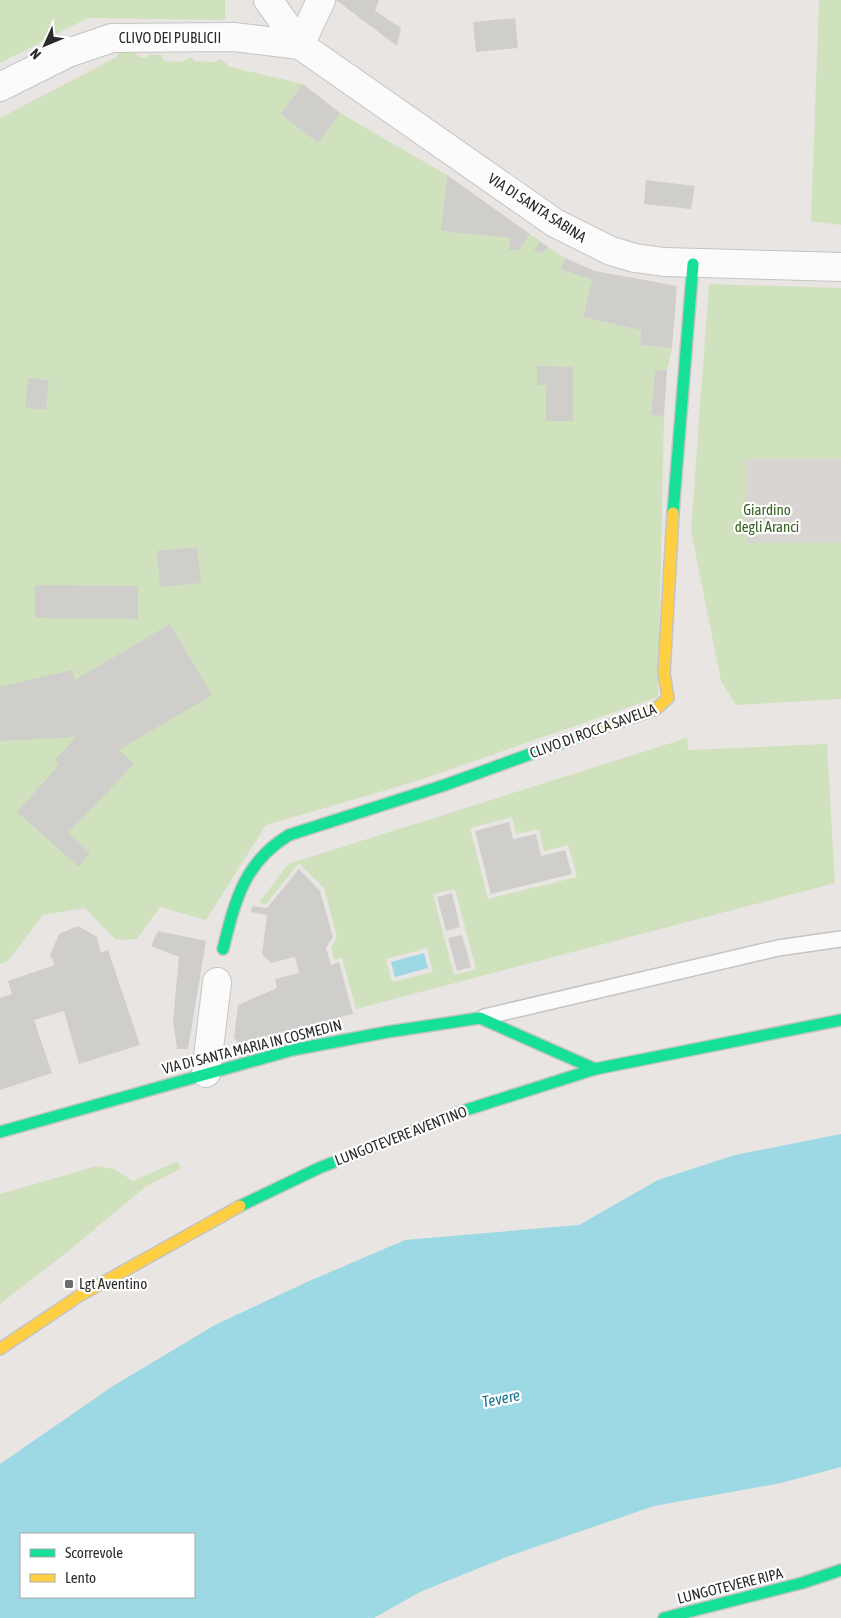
<svg xmlns="http://www.w3.org/2000/svg" width="841" height="1618" viewBox="0 0 841 1618" font-family="'Asap Condensed',sans-serif">
<rect width="100%" height="100%" fill="#e9e5e2"/>
<g fill="#d0e1be" fill-rule="evenodd">
<path d="M 0,0 L 225,0 L 225,20 L 88,18 L 0,63 Z"/>
<path d="M 819,0 L 841,0 L 841,225 L 811,221 Z"/>
<path d="M 131,48 L 139,57 L 145,58 L 151,54 L 162,55 L 164,61 L 181,62 L 191,57 L 195,61 L 216,62 L 221,59 L 230,67 L 303,84 L 280,114 L 318,143 L 340,113 L 447,175 L 442,231 L 510,238 L 509,249 L 518,250 L 530,234 L 540,241 L 535,250 L 542,254 L 548,247 L 565,258 L 560,269 L 592,280 L 583,317 L 641,330 L 640,345 L 672,348 L 667,370 L 655,371 L 651,415 L 664,416 L 658,697 L 414,782 L 266,825 L 206,920 L 160,907 L 137,939 L 116,940 L 85,908 L 43,915 L 8,961 L 0,964 L 0,118 L 115,58 L 121,51 Z"/>
<path d="M 709,284 L 841,288 L 841,699 L 736,705 L 721,681 L 691,531 Z"/>
<path d="M 687,738 L 688,750 L 827,744 L 835,883 L 356,1009 L 342,958 L 334,959 L 331,948 L 337,937 L 324,888 L 299,863 L 266,904 L 259,903 L 288,864 ZM 512,817 L 516,834 L 539,829 L 544,851 L 568,845 L 577,877 L 488,899 L 470,828 ZM 455,889 L 476,969 L 454,975 L 433,894 ZM 427,948 L 433,972 L 392,982 L 386,959 Z"/>
<path d="M 176,1162 L 179,1164 L 180,1169 L 145,1187 L 66,1253 L 0,1304 L 0,1194 L 97,1166 L 114,1169 L 133,1181 Z"/>
</g>
<rect fill="#d9d5d2" x="746" y="459" width="95" height="84"/>
<g fill="#9cd9e4" fill-rule="evenodd">
<path d="M 424,953 L 428,968 L 395,977 L 391,962 Z"/>
<path d="M 841,1134 L 841,1467 L 781,1483 L 654,1506 L 509,1556 L 420,1592 L 374,1618 L 0,1618 L 0,1464 L 113,1386 L 215,1325 L 307,1282 L 405,1240 L 579,1225 L 658,1180 L 735,1155 ZM 194,1534 L 194,1597 L 21,1597 L 21,1534 Z"/>
</g>
<g fill="#d0cecb">
<path d="M 336,0 L 379,0 L 375,11 L 401,28 L 397,46 Z"/>
<path d="M 515,18 L 518,48 L 476,52 L 473,22 Z"/>
<path d="M 303,84 L 340,113 L 318,143 L 280,114 Z"/>
<path d="M 447,175 L 530,234 L 519,250 L 509,250 L 510,238 L 441,231 Z"/>
<path d="M 646,180 L 695,186 L 691,209 L 644,204 Z"/>
<path d="M 540,241 L 548,247 L 542,254 L 534,250 Z"/>
<path d="M 565,258 L 595,271 L 677,286 L 672,348 L 640,345 L 641,330 L 583,317 L 592,280 L 560,269 Z"/>
<path d="M 537,366 L 573,367 L 573,421 L 546,421 L 546,385 L 537,385 Z"/>
<path d="M 667,370 L 664,416 L 651,415 L 655,371 Z"/>
<path d="M 28,378 L 49,380 L 46,410 L 25,408 Z"/>
<path d="M 197,547 L 201,583 L 160,587 L 157,551 Z"/>
<path d="M 35,585 L 138,586 L 138,619 L 35,618 Z"/>
<path d="M 170,624 L 212,695 L 119,750 L 134,764 L 68,833 L 90,853 L 79,867 L 17,812 L 59,765 L 55,760 L 76,737 L 0,741 L 0,687 L 72,670 L 75,680 Z"/>
<path d="M 509,822 L 513,839 L 536,834 L 541,856 L 565,850 L 572,874 L 491,894 L 475,831 Z"/>
<path d="M 299,869 L 320,891 L 333,937 L 326,948 L 331,965 L 339,962 L 353,1014 L 238,1044 L 234,1037 L 238,1005 L 277,988 L 275,979 L 299,973 L 295,957 L 271,963 L 262,954 L 267,915 L 251,912 L 252,906 L 267,908 Z"/>
<path d="M 452,893 L 460,927 L 446,931 L 437,897 Z"/>
<path d="M 78,926 L 97,937 L 101,953 L 108,950 L 140,1045 L 79,1064 L 64,1011 L 34,1020 L 52,1073 L 0,1090 L 0,998 L 12,994 L 8,981 L 55,965 L 50,955 L 59,934 Z"/>
<path d="M 158,931 L 206,941 L 188,1049 L 177,1049 L 173,1021 L 179,957 L 151,946 Z"/>
<path d="M 462,935 L 471,967 L 457,971 L 448,938 Z"/>
</g>
<g fill="none" stroke-linecap="round" stroke-linejoin="round">
<g stroke="#c5c4c4" stroke-width="18">
<path id="lane" d="M 484,1017 L 778,948 L 841,939"/>
</g>
<g stroke="#c5c4c4" stroke-width="30">
<g id="street">
<path d="M 268,0 L 300,45 L 555,223 L 611,251 L 635,258 L 664,262 L 841,267"/>
<path d="M 300,45 L 321,0"/>
<path d="M 0,87 L 68,53 L 112,38 L 234,37 L 300,45"/>
<path d="M 206,1073 L 217,982"/>
</g>
</g>
<g stroke="#c5c4c4" stroke-width="14">
<g id="fast">
<path d="M 673,513 L 693,264"/>
<path d="M 223,949 C 235,901 244,862 289,835 L 445,785 L 594,731"/>
<path d="M 0,1132 L 292,1050 L 387,1032 L 480,1018 L 595,1069"/>
<path d="M 240,1206 L 319,1168 L 466,1110 L 595,1069 L 841,1020"/>
<path d="M 664,1618 L 802,1583 L 841,1570"/>
</g>
</g>
<g stroke="#c5c4c4" stroke-width="14">
<g id="slow">
<path d="M 594,731 L 656,709 L 668,698 L 664,673 L 673,513"/>
<path d="M 0,1349 L 79,1296 L 240,1206"/>
</g>
</g>
<use href="#lane" stroke="#fcfbfb" stroke-width="15"/>
<use href="#street" stroke="#fcfbfb" stroke-width="28"/>
<use href="#fast" stroke="#16e098" stroke-width="11"/>
<use href="#slow" stroke="#ffcf43" stroke-width="11"/>
</g>
<rect fill="#6e6c6b" stroke="#fff" stroke-width="2" x="64" y="1279" width="10" height="10" rx="2.5"/>
<g text-anchor="middle" stroke-width="4.5" stroke-linejoin="round" paint-order="stroke">
<g font-size="15" fill="#2b2b2b" stroke="#fff">
<text x="170" y="43">CLIVO DEI PUBLICII</text>
<text transform="translate(537 208) rotate(33)" y="5">VIA DI SANTA SABINA</text>
<text transform="translate(593 731) rotate(-20)" y="5">CLIVO DI ROCCA SAVELLA</text>
<text transform="translate(252 1047) rotate(-14)" y="5">VIA DI SANTA MARIA IN COSMEDIN</text>
<text transform="translate(401 1136) rotate(-21)" y="5">LUNGOTEVERE AVENTINO</text>
<text transform="translate(730 1586) rotate(-14)" y="5">LUNGOTEVERE RIPA</text>
</g>
<g font-size="15" fill="#356321" stroke="#fff">
<text x="767" y="515">Giardino<tspan x="767" dy="17">degli Aranci</tspan></text>
</g>
<g font-size="15" fill="#2b2b2b" stroke="#fff" text-anchor="start">
<text x="79" y="1289">Lgt Aventino</text>
</g>
<g font-size="16" font-style="italic" fill="#197592" stroke="#fff">
<text transform="translate(501 1398) rotate(-11)" y="6">Tevere</text>
</g>
</g>
<rect x="20" y="1533" width="175" height="65" fill="#ffffff" stroke="#aaaaaa"/>
<rect x="30" y="1549" width="25" height="8" fill="#16e098" stroke="#aaaaaa"/>
<text x="65" y="1558" font-size="15" fill="#2b2b2b">Scorrevole</text>
<rect x="30" y="1574" width="25" height="8" fill="#ffcf43" stroke="#aaaaaa"/>
<text x="65" y="1583" font-size="15" fill="#2b2b2b">Lento</text>
<g transform="translate(45 45) rotate(226)" stroke="#ffffff" stroke-width="4" paint-order="stroke">
<path d="M0-4L9 19L0 12L-9 19Z" fill="#2b2b2b"/>
<text y="-8" font-size="14" font-weight="bold" text-anchor="middle" fill="#2b2b2b">N</text>
</g>
</svg>
